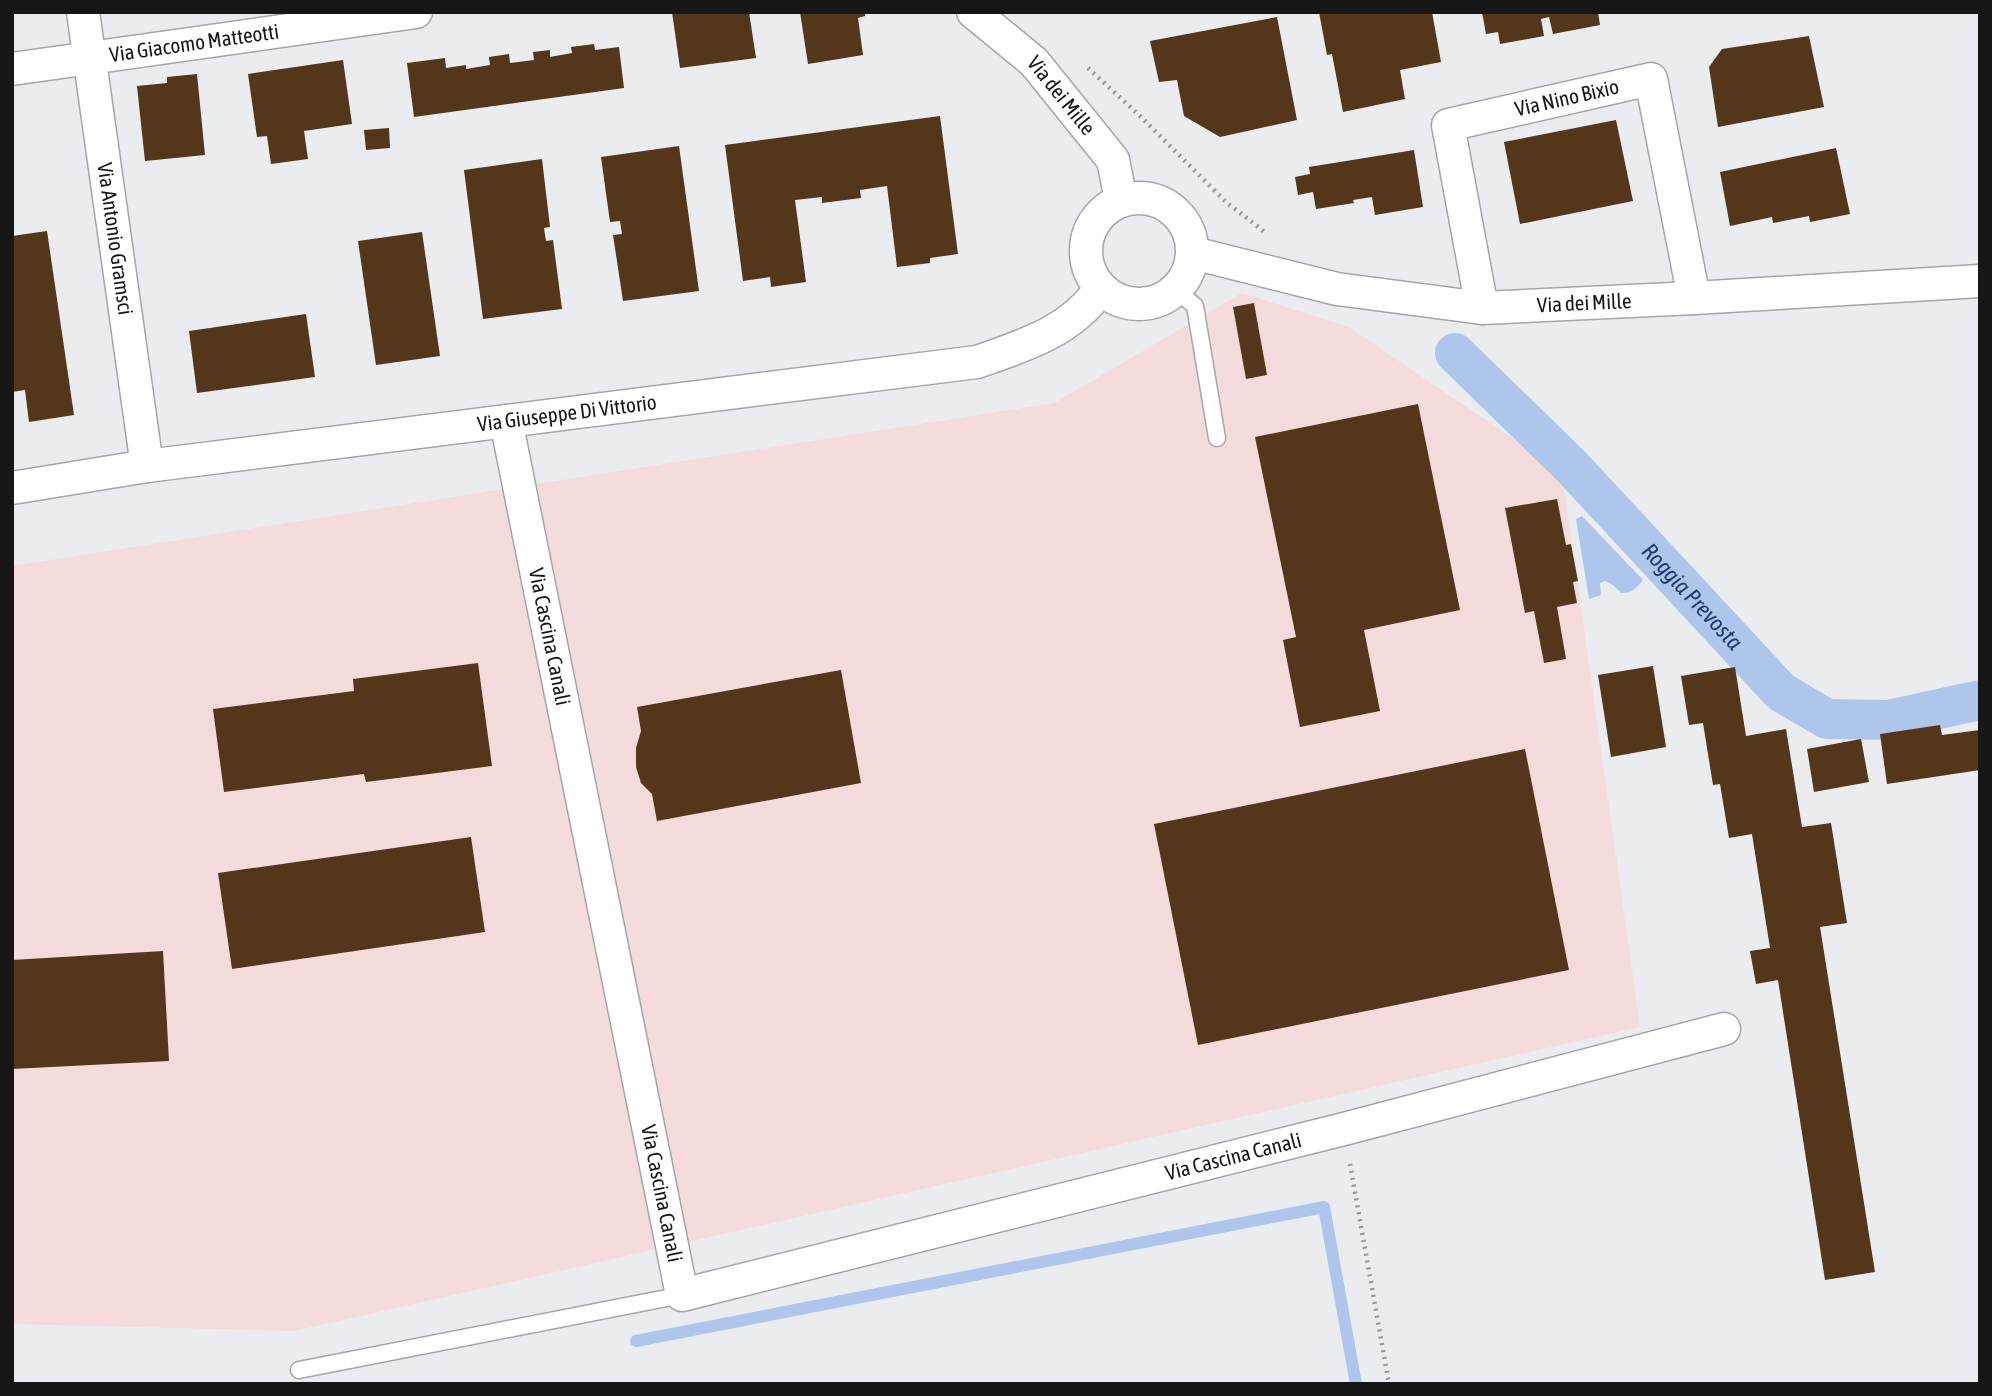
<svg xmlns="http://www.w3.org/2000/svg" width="1992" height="1396" viewBox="0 0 1992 1396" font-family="'Asap Condensed',sans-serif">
<rect width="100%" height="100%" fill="#ebecf0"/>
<path fill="#f6dbdd" d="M 1242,293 L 1349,327 L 1562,472 L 1640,1027 L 294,1331 L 12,1324 L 12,566 L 1054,403 Z"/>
<path fill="#aec6ec" d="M 1582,516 L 1643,580 C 1636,589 1632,593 1621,593 L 1613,585 L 1605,581 L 1600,583 L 1601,595 L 1589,599 L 1576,519 Z"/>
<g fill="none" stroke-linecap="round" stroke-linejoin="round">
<path stroke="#aec6ec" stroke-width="12" d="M 636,1341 L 1324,1207 L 1356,1384"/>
<path stroke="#aec6ec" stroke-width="40" id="s1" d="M 1455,353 L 1572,467 L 1781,692 L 1827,719 L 1888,720 L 1980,700"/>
</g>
<g fill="#54361a">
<path d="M 672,12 L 749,12 L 756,58 L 680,68 Z"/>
<path d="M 800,12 L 865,12 L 865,16 L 858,18 L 863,55 L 808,64 Z"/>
<path d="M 1319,12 L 1432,12 L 1441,62 L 1400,70 L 1405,99 L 1343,112 L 1332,54 L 1327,55 Z"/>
<path d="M 1482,12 L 1598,12 L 1600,25 L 1553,34 L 1549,17 L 1541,19 L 1544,36 L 1500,44 L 1498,32 L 1486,34 Z"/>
<path d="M 1277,17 L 1297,120 L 1220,137 L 1184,116 L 1177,80 L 1159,82 L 1150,41 Z"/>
<path d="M 1809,36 L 1824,107 L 1718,127 L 1709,67 L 1722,49 Z"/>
<path d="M 594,44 L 595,50 L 619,47 L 624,88 L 414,117 L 407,63 L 445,58 L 446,68 L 466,65 L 466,69 L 490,65 L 489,57 L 509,54 L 510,63 L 534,60 L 533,52 L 550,50 L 550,57 L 572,53 L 571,47 Z"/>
<path d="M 343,60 L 352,124 L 304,131 L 308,159 L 271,164 L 267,136 L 257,137 L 248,74 Z"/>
<path d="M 197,74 L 205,155 L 145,161 L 137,86 L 167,83 L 167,77 Z"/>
<path d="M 940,116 L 958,254 L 930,258 L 930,263 L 897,267 L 887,186 L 860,190 L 861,198 L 822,203 L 822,197 L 795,200 L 806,282 L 771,287 L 770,277 L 743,281 L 725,145 Z"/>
<path d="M 1616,120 L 1633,201 L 1520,224 L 1504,142 Z"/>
<path d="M 389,128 L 390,148 L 366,150 L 364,130 Z"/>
<path d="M 679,146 L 699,291 L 623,301 L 613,235 L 622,234 L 620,221 L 610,222 L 601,157 Z"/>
<path d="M 1836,148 L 1850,214 L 1810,222 L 1809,216 L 1773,223 L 1772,217 L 1730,226 L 1720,172 Z"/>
<path d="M 1414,150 L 1423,207 L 1375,215 L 1372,197 L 1353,200 L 1354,203 L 1316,209 L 1313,192 L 1298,195 L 1295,177 L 1310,174 L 1309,167 Z"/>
<path d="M 542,159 L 550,227 L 544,228 L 546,241 L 553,240 L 562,309 L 483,319 L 464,170 Z"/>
<path d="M 47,231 L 74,415 L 29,422 L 25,390 L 12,392 L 12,236 Z"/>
<path d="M 422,232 L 440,356 L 376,365 L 358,241 Z"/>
<path d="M 1254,303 L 1267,375 L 1246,379 L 1233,307 Z"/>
<path d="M 306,314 L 315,377 L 197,393 L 189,331 Z"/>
<path d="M 1418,404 L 1460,610 L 1364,630 L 1380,711 L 1300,727 L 1283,640 L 1296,637 L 1255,437 Z"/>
<path d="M 1557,499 L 1566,545 L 1571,544 L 1578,581 L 1573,582 L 1577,603 L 1557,607 L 1566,659 L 1544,663 L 1534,611 L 1525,613 L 1505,508 Z"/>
<path d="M 478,663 L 492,766 L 366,782 L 364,774 L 224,792 L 213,709 L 354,691 L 353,679 Z"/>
<path d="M 1653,666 L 1666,747 L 1611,757 L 1598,675 Z"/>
<path d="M 1735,667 L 1746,736 L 1786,729 L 1802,827 L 1831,823 L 1847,923 L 1820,927 L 1875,1272 L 1825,1280 L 1778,980 L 1756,984 L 1750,951 L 1770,948 L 1752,834 L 1729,838 L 1720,784 L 1713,785 L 1703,723 L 1689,725 L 1681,676 Z"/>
<path d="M 841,670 L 861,783 L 657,821 L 652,794 L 641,783 L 636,767 L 636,748 L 641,731 L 637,707 Z"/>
<path d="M 1940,725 L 1942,735 L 1980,730 L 1980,770 L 1887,784 L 1880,734 Z"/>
<path d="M 1861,739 L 1869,782 L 1814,792 L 1807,749 Z"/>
<path d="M 1525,749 L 1569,970 L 1198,1045 L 1154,824 Z"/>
<path d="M 471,837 L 485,932 L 232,969 L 218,873 Z"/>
<path d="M 163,951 L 169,1061 L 12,1069 L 12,960 Z"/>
</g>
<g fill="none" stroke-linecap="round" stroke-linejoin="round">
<g stroke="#a5a6a9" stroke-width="19">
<g id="lane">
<path d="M 1176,290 L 1195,306 L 1217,438"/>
<path d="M 299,1370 L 682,1295"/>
</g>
</g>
<g stroke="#a5a6a9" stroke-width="35">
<g id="street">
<path id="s2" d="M 83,12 L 147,466"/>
<path id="s3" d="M 973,12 L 1034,62 L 1113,160 L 1121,200"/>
<path id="s4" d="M 12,69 L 416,12"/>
<circle cx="1139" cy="251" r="53"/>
<path id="s5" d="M 1193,253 L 1337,289 L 1482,308 L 1694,298 L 1980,281"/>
<path id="s6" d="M 1482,308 L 1448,125 L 1651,79 L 1694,298"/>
<path id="s7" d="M 506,421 L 682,1295 L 1344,1129 L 1724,1029"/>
<path id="s8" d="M 12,488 L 147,466 L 977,362 C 1023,346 1072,331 1100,289"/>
</g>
</g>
<g stroke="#959699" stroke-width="4.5" stroke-dasharray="2 5" stroke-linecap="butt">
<path d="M 1088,68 L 1139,115 L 1226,202 L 1266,233"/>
<path d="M 1350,1164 L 1389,1384"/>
</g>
<use href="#lane" stroke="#fff" stroke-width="16"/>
<use href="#street" stroke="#fff" stroke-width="32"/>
</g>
<g text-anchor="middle" stroke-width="7" stroke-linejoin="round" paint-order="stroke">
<g font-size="21" fill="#161617" stroke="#ebecf0">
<text dy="7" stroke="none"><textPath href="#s4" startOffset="184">Via Giacomo Matteotti</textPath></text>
<text dy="7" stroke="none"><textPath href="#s3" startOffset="122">Via dei Mille</textPath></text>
<text dy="7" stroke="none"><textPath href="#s6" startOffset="308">Via Nino Bixio</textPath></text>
<text dy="7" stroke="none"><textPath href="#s2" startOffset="229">Via Antonio Gramsci</textPath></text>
<text dy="7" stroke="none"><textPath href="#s5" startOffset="397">Via dei Mille</textPath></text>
<text dy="7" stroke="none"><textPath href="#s8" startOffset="560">Via Giuseppe Di Vittorio</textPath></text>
<text dy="7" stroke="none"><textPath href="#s7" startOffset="220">Via Cascina Canali</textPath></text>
<text dy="7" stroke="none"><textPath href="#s7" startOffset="1460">Via Cascina Canali</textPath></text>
<text dy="7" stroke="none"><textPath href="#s7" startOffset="788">Via Cascina Canali</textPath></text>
</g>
<g font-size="23" font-style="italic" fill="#1f3b6b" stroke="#ebecf0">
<text dy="8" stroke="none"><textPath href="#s1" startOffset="340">Roggia Prevosta</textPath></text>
</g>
</g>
<rect width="1992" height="1396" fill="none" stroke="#161617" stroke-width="28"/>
</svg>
